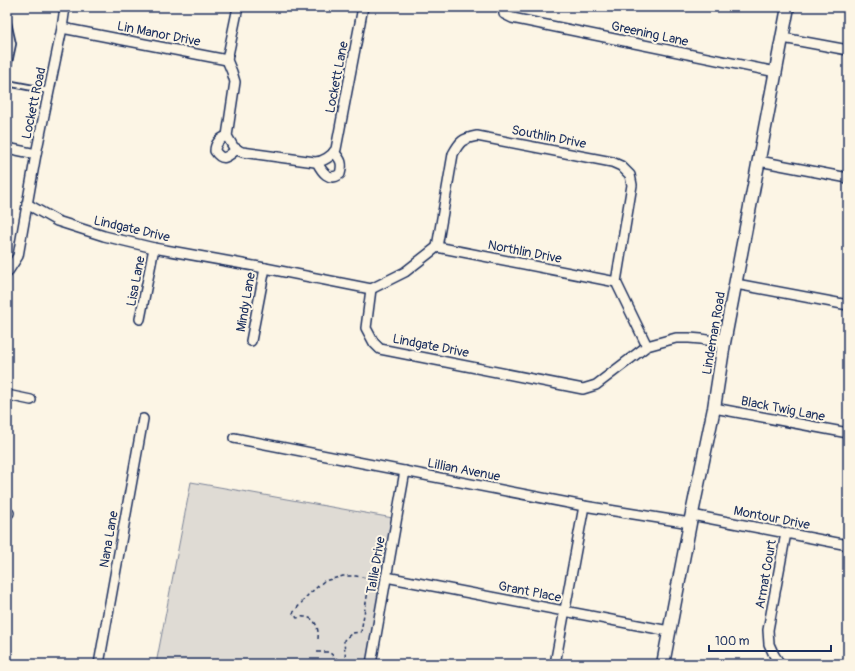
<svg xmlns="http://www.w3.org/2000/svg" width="855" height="671" viewBox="0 0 855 671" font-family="Pangolin,sans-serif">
<rect width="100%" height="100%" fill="#fcf5e5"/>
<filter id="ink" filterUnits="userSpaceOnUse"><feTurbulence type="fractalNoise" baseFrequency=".025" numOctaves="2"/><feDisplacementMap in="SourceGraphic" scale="8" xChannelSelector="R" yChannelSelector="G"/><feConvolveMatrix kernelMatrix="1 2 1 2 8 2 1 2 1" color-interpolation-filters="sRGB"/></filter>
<g filter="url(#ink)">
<path fill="#dfdbd4" stroke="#7d8599" d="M 191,482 L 393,518 L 366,664 L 156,664 Z"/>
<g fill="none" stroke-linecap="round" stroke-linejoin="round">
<g stroke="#1b2f5e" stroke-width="8">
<g id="service">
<path d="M 7,18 L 13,44 L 7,72"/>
<path d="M 7,83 L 49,91"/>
</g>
</g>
<g stroke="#1b2f5e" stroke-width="12">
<g id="minor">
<path d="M 238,7 L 227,60 L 232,72 L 235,82 L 227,136 L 234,148 L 242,152 L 315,162 C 323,162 332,156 336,149 L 363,7"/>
<path d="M 503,7 L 504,14 L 512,18 L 776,72"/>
<path d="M 62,28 L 227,60"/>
<path d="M 783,38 L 848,50"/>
<path d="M 227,136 C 220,138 215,144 215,151 C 223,163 228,156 237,149"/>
<path d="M 7,148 L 36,154"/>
<path d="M 759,161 L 848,178"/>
<path d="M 317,162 C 322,172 329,182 340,174 C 343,163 341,160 334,152"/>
<path d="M 27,204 L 57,221 L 104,236 L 154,248 L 265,268 L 371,289 L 366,328 L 374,343 L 380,349 L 583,389 L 596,385 L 647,346 L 676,338 L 689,338 L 701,339 L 724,343"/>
<path d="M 437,247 L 453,154 C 460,141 462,139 477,136 L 612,162 L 621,166 L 630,175 L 632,185 L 616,282"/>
<path d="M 7,273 L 18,256 L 36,154 L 62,28 L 65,7"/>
<path d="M 736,284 L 848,305"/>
<path d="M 371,289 L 405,272 L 437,247 L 616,282 L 647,346"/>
<path d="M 140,319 L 154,248"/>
<path d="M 251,341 L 265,268"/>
<path d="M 7,395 L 31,400"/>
<path d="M 714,408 L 848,433"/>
<path d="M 234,438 L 584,506 L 690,523"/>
<path d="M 7,512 L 9,513"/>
<path d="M 692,515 L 848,545"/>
<path d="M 386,577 L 669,631"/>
<path d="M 99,664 L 143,419"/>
<path d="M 371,664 L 405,471"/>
<path d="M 555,664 L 584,506"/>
<path d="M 780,664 L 774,655 L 769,644 L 768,630 L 786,533"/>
</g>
</g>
<g stroke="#1b2f5e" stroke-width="15">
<path id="tertiary" d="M 663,664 L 690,523 L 714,408 L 724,343 L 788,7"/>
</g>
<g stroke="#1b2f5e" stroke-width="1.5" stroke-dasharray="4 3" stroke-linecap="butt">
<path d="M 318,639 C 319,629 316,617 304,617 C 301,616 299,618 297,618 L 293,613 L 308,595 L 324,581 L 343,576 L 356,576 L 377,580"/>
<path d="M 317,652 L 329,652 L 339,661 L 345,660 C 346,654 344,647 344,640 L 352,633 L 361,632 L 370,579"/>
</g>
<use href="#service" stroke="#fcf5e5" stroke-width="4.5"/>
<use href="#minor" stroke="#fcf5e5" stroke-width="9"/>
<use href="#tertiary" stroke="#fcf5e5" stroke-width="12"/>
</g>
</g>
<g text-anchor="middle" stroke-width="4" stroke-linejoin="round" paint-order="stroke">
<g font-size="13" fill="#1b2f5e" stroke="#fcf5e5">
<text transform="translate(159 33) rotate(11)" y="5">Lin Manor Drive</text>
<text transform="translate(650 33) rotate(12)" y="5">Greening Lane</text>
<text transform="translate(336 77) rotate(-79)" y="5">Lockett Lane</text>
<text transform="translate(33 103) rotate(-78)" y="5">Lockett Road</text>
<text transform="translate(549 136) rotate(11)" y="5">Southlin Drive</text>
<text transform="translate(132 228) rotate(13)" y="5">Lindgate Drive</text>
<text transform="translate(525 251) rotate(11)" y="5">Northlin Drive</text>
<text transform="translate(135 281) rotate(-79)" y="5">Lisa Lane</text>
<text transform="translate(245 302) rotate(-80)" y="5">Mindy Lane</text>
<text transform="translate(713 333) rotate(-80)" y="5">Lindeman Road</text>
<text transform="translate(431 345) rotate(11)" y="5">Lindgate Drive</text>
<text transform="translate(783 408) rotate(11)" y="5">Black Twig Lane</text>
<text transform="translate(464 469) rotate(11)" y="5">Lillian Avenue</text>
<text transform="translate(772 517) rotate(11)" y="5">Montour Drive</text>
<text transform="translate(108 539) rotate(-80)" y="5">Nana Lane</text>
<text transform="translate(375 565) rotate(-80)" y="5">Tallie Drive</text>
<text transform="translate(765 574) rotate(-80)" y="5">Armat Court</text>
<text transform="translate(530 591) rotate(11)" y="5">Grant Place</text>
</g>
</g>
<rect width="855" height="671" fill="none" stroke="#fcf5e5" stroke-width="24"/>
<rect x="12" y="12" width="831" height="647" fill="none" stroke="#1b2f5e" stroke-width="1.5" filter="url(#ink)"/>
<path d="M709 645v6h122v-6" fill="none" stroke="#1b2f5e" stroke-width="2"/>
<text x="715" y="645" font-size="12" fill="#1b2f5e" stroke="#fcf5e5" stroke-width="3" paint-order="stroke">100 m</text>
</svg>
